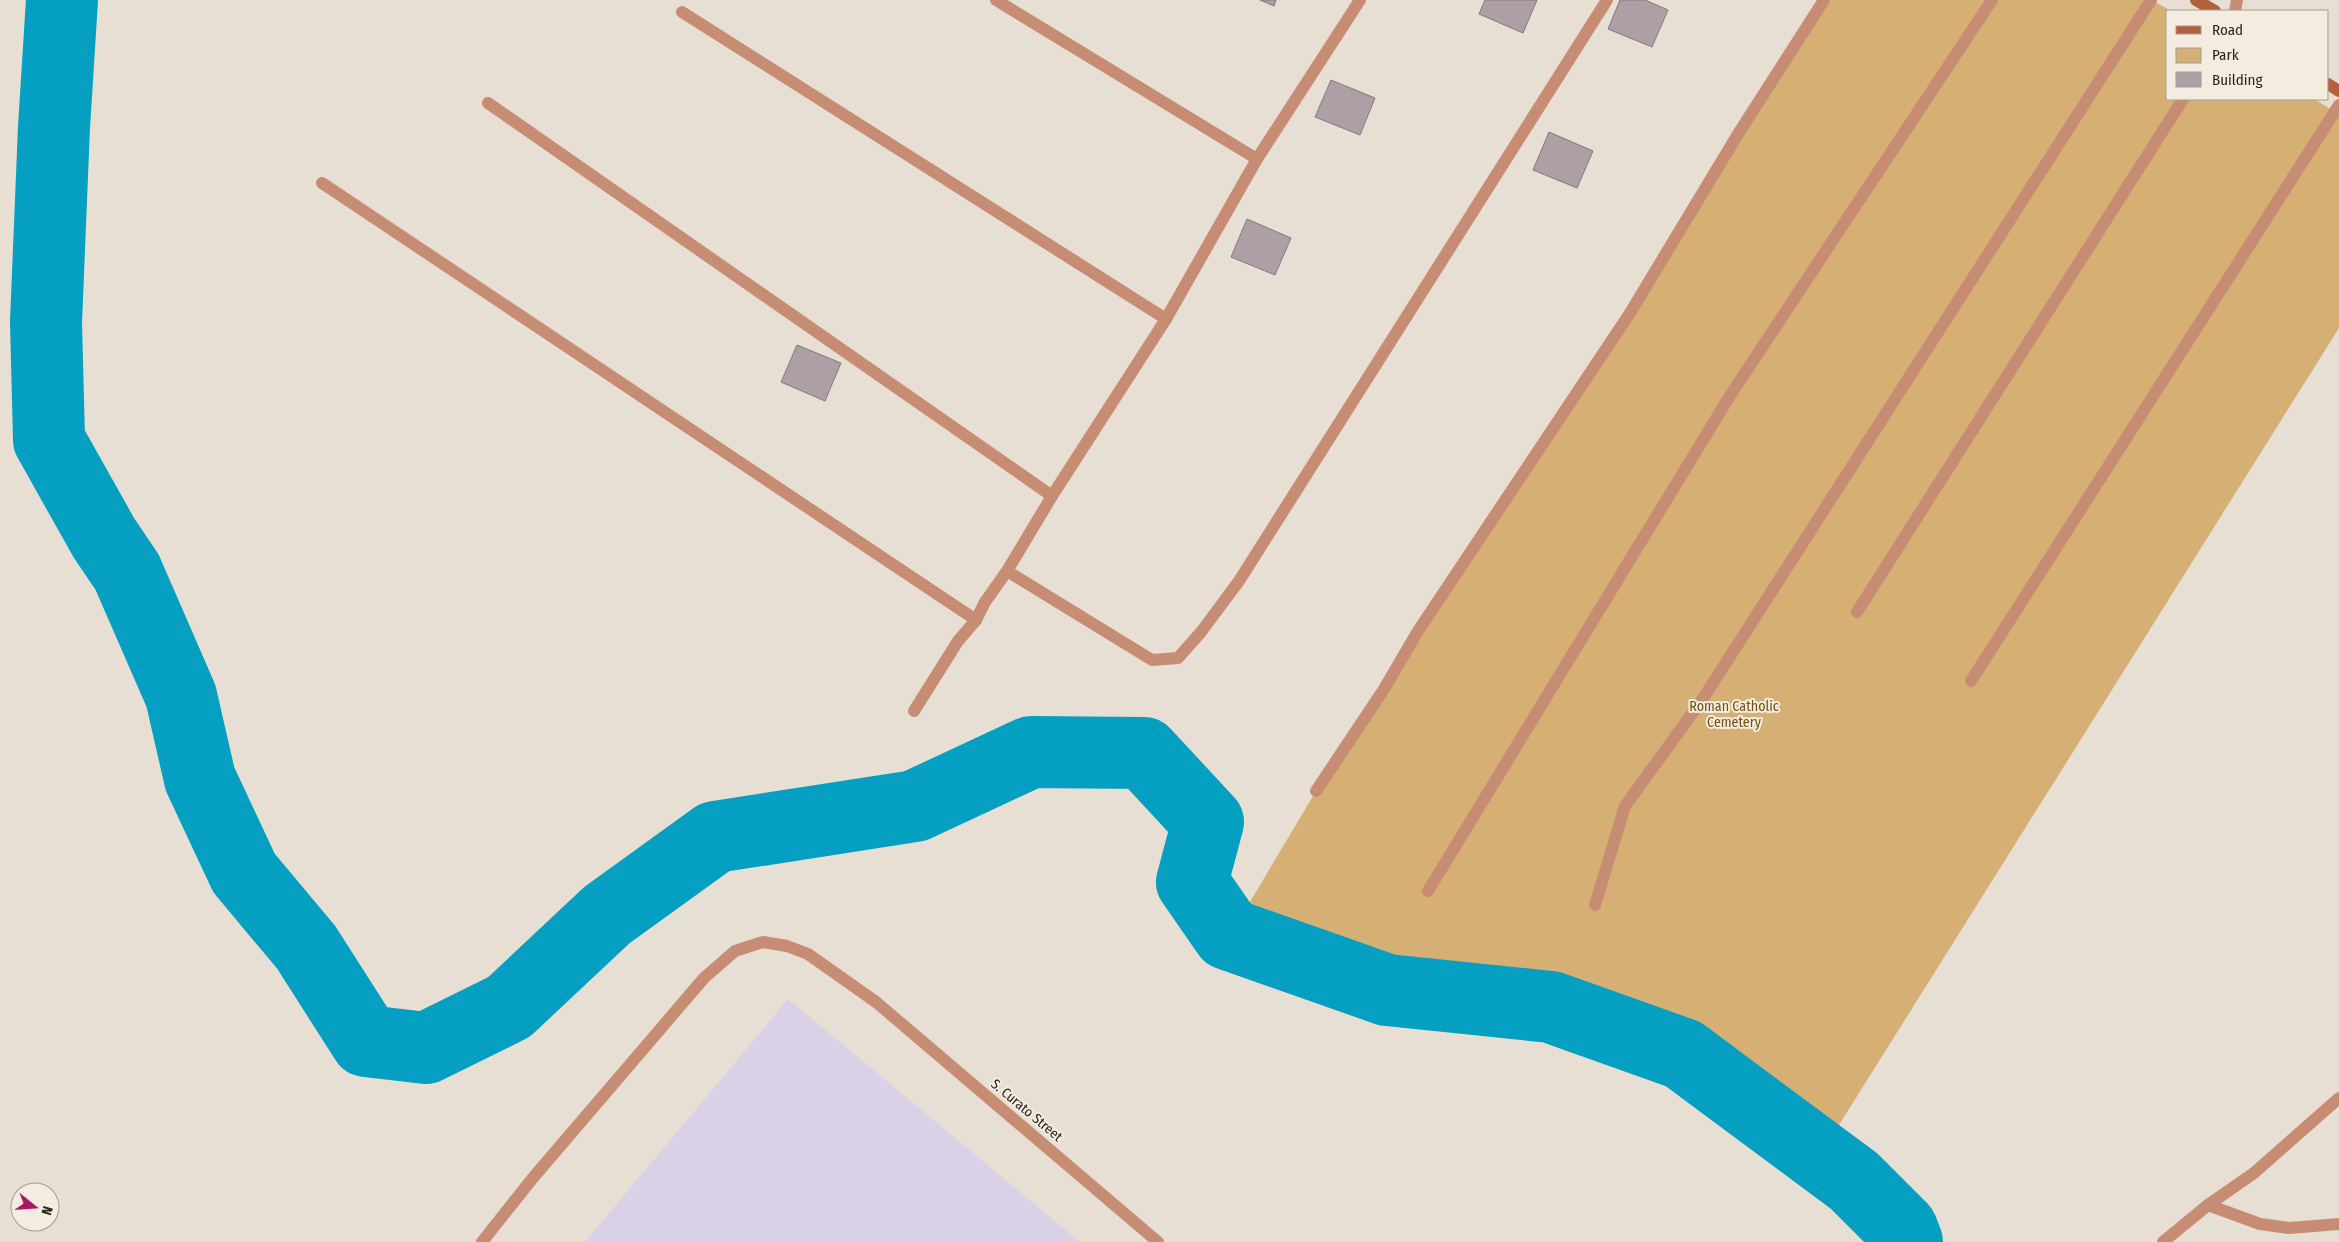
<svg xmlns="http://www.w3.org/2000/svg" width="2339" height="1242" viewBox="0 0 2339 1242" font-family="'Fira Sans Condensed',sans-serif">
<rect width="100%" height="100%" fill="#e7dfd3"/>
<path fill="#d9d2e7" d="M 788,999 L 1080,1242 L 585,1242 Z"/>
<path fill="#d6af75" d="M 1822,0 L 2152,0 L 2171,11 L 2168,11 L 2168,99 L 2314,99 L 2339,114 L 2339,328 L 1822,1152 L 1693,1032 L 1549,986 L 1381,982 L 1238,922 L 1316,791 L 1477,545 Z"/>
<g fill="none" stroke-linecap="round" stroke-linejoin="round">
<path stroke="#049fc1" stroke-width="72" d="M 62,0 L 54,127 L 46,322 L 49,440 L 104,538 L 127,572 L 181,696 L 200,779 L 244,873 L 306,947 L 366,1041 L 426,1048 L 509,1007 L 607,915 L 715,837 L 915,806 L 1031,752 L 1144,753 L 1208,822 L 1192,882 L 1228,934 L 1387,990 L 1551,1007 L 1683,1054 L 1854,1181 L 1902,1229 L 1907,1242"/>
</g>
<g fill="#ad9fa6" stroke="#85787e">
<path d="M 1260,0 L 1276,0 L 1274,6 Z"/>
<path d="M 1485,0 L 1537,0 L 1523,33 L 1479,14 Z"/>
<path d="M 1620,0 L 1645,0 L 1668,10 L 1652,47 L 1608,29 Z"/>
<path d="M 1331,80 L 1375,98 L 1360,135 L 1315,117 Z"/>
<path d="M 1549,132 L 1593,151 L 1577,188 L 1533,170 Z"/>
<path d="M 1247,219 L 1291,238 L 1275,275 L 1231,257 Z"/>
<path d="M 797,345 L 841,363 L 825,401 L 781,382 Z"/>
</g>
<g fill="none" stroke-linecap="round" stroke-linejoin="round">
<g stroke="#c78c74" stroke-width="12">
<path d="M 1857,612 L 2183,99"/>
<path d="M 1971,681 L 2339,105"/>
<path d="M 1316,791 L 1384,689 L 1418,631 L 1630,313 L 1738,134 L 1824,0"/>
<path d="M 1428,891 L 1731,394 L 1992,0"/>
<path d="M 1595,905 L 1625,806 L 1702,700 L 2151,0"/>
</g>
<g stroke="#c78c74" stroke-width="12">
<path d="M 996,0 L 1257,159"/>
<path d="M 1360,0 L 1257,159 L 1166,319 L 1052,496 L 1007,571 L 1152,660 L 1178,658 L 1201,632 L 1239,581 L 1607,0"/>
<path d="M 2235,11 L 2237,0"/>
<path d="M 682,12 L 1166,319"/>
<path d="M 488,103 L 1052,496"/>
<path d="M 322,183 L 976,620 L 985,602 L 1007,571"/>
<path d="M 914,711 L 958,641 L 976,620"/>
<path d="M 2208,1205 L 2260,1224 L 2289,1228 L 2339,1224"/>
<path d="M 482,1242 L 532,1179 L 704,978 L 735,951 L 763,942 L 787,946 L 808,954 L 876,1002 L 1158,1242"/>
<path d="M 2163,1242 L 2208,1205 L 2254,1173 L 2339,1098"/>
</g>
<g stroke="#b5603c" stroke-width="12">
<path d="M 2196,0 L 2215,11"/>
<path d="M 2328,84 L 2339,91"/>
</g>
</g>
<g text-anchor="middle" stroke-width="4" stroke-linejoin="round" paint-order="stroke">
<g font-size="14" fill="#735010" stroke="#f4ece0">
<text x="1734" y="711">Roman Catholic<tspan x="1734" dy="16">Cemetery</tspan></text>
</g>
<g font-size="14" fill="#282521" stroke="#f4ece0">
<text transform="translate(1027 1110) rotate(40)" y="5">S. Curato Street</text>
</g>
</g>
<rect x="2166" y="10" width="162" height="90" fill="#f4ece0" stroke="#a29c94"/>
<rect x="2176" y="26" width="25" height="8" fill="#b5603c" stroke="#a29c94"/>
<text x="2212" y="35" font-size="15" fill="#282521">Road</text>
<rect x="2176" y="48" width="25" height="15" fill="#d6af75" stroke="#a29c94"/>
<text x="2212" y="60" font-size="15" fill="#282521">Park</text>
<rect x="2176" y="72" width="25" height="15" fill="#ad9fa6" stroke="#a29c94"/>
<text x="2212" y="85" font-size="15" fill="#282521">Building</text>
<g transform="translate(35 1207) rotate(107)"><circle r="24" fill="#f4ece0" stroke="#a29c94"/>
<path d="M0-4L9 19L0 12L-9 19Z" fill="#a51a61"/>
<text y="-8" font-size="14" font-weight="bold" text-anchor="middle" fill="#282521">N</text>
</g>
</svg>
